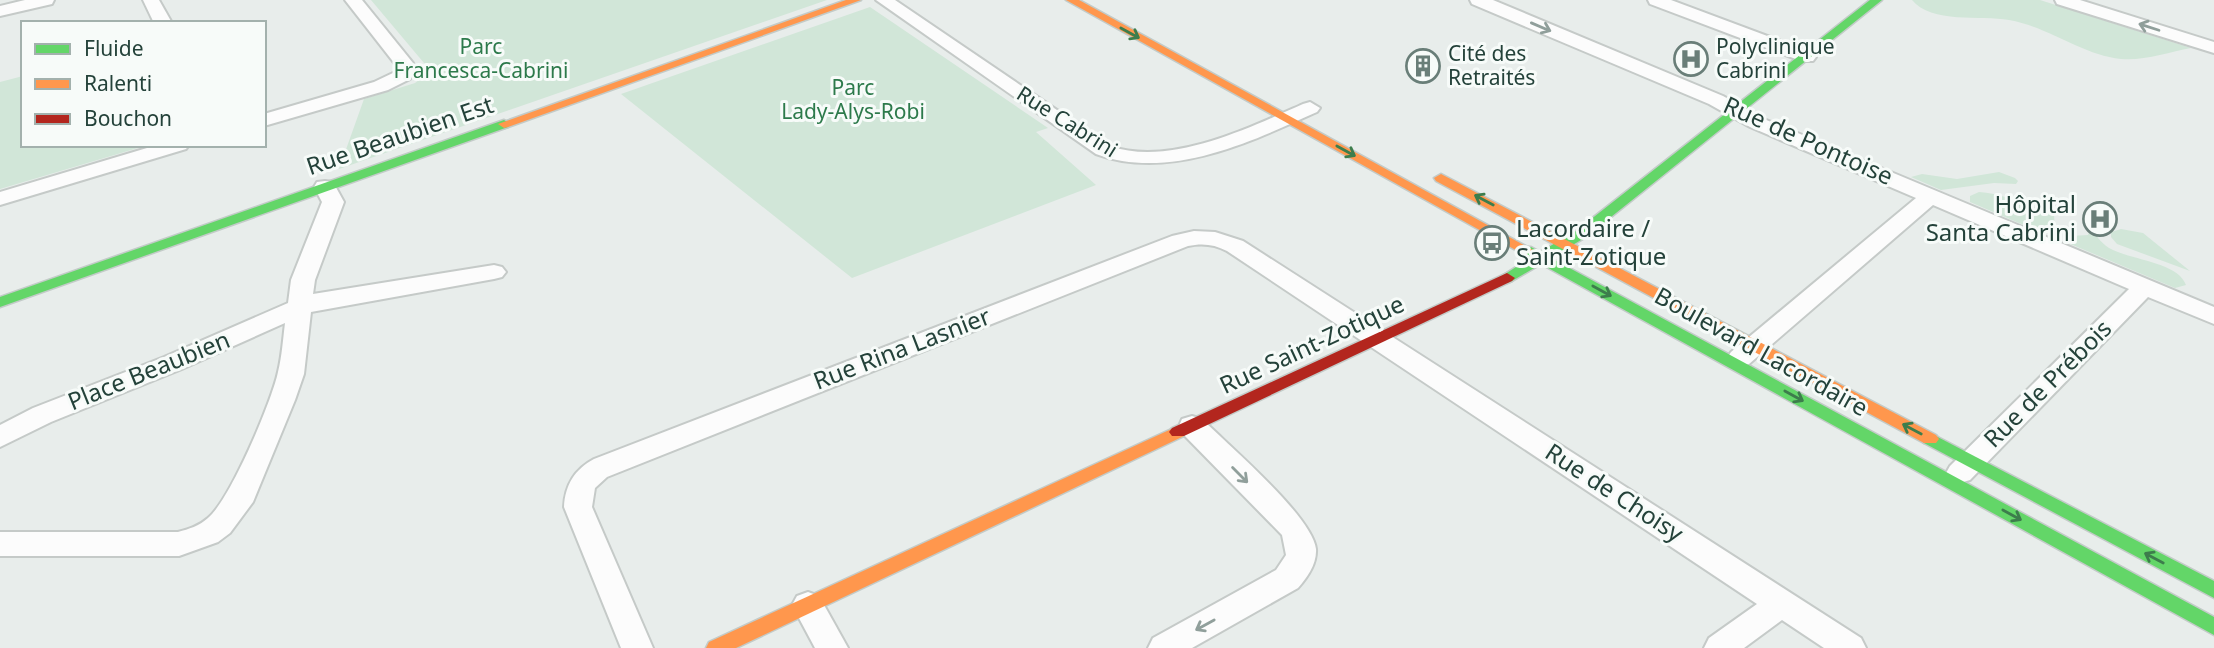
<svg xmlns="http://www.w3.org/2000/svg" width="2214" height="648" viewBox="0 0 2214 648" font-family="'Noto Sans',sans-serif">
<rect width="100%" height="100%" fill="#e8edeb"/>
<g fill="#d1e6d8">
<path d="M 371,0 L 827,0 L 339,169 L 364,99 L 415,83 C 423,78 425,73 424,63 Z"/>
<path d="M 1912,0 L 2040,0 L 2191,48 C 2169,52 2144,61 2121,59 C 2082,55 2049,27 2009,20 C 1981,15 1931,24 1912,0 Z"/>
<path d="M 870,7 L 1048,128 L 1036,132 L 1096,185 L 852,278 L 621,94 Z"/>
<path d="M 23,76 L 23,145 L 148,145 L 0,189 L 0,82 Z"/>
<path d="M 1999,172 L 2015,178 L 2018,181 L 2016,184 L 1994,183 L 1941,190 L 1911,177 L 1922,174 L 1957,179 Z"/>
<path d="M 1979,192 C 2007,194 2031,207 2054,215 L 2055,230 L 2042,233 L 1970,202 L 1970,196 Z"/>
<path d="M 2091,228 C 2096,235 2100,242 2109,248 C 2130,260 2178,262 2186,285 L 2175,288 L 2068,243 L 2067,240 L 2070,236 L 2088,235 Z"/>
<path d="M 2121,229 L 2143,233 L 2190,271 L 2117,244 L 2111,237 L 2111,232 Z"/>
</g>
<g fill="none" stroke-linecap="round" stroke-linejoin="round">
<g stroke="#c5cac8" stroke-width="4">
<g id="street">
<path d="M 25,0 L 54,0 L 52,4 L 0,16 L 0,6 Z"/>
<path d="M 143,0 L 159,0 L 172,23 L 154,23 Z"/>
<path d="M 345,0 L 362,0 L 413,63 L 415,68 L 410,79 L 388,90 L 264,126 L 264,114 L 374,82 L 395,72 L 395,64 Z"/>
<path d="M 876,0 L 895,0 L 1110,146 C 1169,167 1249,128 1303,104 L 1310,102 L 1320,108 L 1317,112 C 1250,142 1169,181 1096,154 Z"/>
<path d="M 1470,0 L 1493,0 L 1723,96 L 1764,119 L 2214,307 L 2214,324 L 2148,297 L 1970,480 L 1960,483 L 1950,480 L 1946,473 L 1950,466 L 2129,289 L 1933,205 L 1749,364 L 1740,366 L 1731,364 L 1727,358 L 1731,352 L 1916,198 L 1750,127 L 1709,104 L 1472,4 Z"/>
<path d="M 1648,0 L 1671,0 L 1813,53 L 1816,57 L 1813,61 L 1801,61 L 1650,4 Z"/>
<path d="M 2055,0 L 2080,0 L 2214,42 L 2214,53 L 2057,4 Z"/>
<path d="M 157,145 L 189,145 L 186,149 L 0,205 L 0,192 Z"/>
<path d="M 325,181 L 333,182 L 344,202 L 315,280 L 313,294 L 494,265 L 502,267 L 506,272 L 502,277 L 494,279 L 311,312 L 304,374 L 295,400 L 253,502 L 230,533 L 218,542 L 179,556 L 0,556 L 0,532 L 178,532 C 189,529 199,526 208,518 C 230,500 272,401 278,372 C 282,356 283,339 285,323 L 182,369 L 51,422 L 0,447 L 0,425 L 33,408 L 164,357 L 288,303 L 291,280 L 322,202 L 314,187 L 317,182 Z"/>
<path d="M 1194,231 L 1215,232 L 1243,241 L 1861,638 L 1866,648 L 1824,648 L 1782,620 L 1744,648 L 1704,648 L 1709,638 L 1757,604 L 1227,251 C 1214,244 1202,243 1188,246 L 607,477 L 595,488 L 592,507 L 653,648 L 621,648 L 564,507 C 565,485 575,469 594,459 L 1172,236 Z"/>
<path d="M 1192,416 L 1202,419 C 1228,445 1312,516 1316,549 C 1317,564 1307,578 1298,588 L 1192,648 L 1148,648 L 1153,638 L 1276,570 L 1286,555 L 1282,535 L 1182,433 L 1179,426 L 1182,419 Z"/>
<path d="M 808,592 L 819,596 L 848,648 L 815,648 L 792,605 L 797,596 Z"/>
</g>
</g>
<g stroke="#c3cbc8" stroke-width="3">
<g id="fast">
<path d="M 1870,0 L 1882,0 L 1586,237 L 1551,258 L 2214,617 L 2214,635 L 1541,264 L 1512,281 L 1507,283 L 1499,278 L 1530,258 L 1519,250 L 1521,247 L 1531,247 L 1540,252 L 1576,231 Z"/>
<path d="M 504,120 L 510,124 L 508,127 L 0,307 L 0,297 Z"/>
<path d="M 1930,433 L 2214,581 L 2214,598 L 1924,443 L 1921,439 L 1924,435 Z"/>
</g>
</g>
<g stroke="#c3cbc8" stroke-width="3">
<g id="slow">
<path d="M 846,0 L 861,0 L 508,127 L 504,128 L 498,124 Z"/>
<path d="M 1066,0 L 1079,0 L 1533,250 L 1526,254 L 1521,253 Z"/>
<path d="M 1441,174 L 1936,435 L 1939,439 L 1936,443 L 1924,443 L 1436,181 L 1434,178 Z"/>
<path d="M 1178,426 L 1184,428 L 1187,432 L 1184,436 L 736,648 L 706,648 L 709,642 Z"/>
</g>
</g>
<g stroke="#c3cbc8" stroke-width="3">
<path id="jam" d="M 1507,273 L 1515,278 L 1512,281 L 1184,436 L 1172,436 L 1169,432 L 1172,428 Z"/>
</g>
<use href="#street" fill="#fcfcfc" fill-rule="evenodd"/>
<use href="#fast" fill="#63d668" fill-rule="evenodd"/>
<use href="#slow" fill="#ff974d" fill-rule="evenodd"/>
<use href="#jam" fill="#b3261e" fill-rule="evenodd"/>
</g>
<defs><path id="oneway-shaft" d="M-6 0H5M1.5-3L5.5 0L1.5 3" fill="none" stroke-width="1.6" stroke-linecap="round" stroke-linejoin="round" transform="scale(1.75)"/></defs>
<g stroke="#909f9b">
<use href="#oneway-shaft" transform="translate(1541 27) rotate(23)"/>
<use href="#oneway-shaft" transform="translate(2149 27) rotate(-162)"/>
<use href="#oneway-shaft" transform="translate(1240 475) rotate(45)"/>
<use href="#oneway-shaft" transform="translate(1205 625) rotate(151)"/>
</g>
<g stroke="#3d7d4c">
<use href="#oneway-shaft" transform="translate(1130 33) rotate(29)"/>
<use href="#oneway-shaft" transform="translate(1346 151) rotate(29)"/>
<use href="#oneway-shaft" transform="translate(1484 200) rotate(-152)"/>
<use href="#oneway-shaft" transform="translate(1602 291) rotate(29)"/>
<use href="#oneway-shaft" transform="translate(1794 396) rotate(29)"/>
<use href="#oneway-shaft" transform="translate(1912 429) rotate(-152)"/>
<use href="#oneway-shaft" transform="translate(2012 515) rotate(29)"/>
<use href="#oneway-shaft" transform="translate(2154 558) rotate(-152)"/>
</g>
<defs>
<g id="hospital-ring" transform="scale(1.75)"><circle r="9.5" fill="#f7fbf9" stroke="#697e78" stroke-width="1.5"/><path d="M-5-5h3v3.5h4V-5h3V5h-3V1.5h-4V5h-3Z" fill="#697e78"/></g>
<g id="building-ring" transform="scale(1.75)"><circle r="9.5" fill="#f7fbf9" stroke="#697e78" stroke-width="1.5"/><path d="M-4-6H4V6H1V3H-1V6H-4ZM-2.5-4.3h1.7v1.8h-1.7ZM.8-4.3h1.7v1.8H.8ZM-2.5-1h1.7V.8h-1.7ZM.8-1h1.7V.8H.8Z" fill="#697e78"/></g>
<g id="bus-ring" transform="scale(1.75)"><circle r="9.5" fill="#f7fbf9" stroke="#697e78" stroke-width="1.5"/><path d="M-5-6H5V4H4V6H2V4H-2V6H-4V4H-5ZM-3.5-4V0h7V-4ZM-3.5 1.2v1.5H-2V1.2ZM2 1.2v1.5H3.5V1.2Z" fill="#697e78"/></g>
</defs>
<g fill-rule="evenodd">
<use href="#hospital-ring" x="1691" y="59"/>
<use href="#building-ring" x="1423" y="66"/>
<use href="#hospital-ring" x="2100" y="219"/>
<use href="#bus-ring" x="1492" y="243"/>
</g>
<g text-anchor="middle" stroke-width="6" stroke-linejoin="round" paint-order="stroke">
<g font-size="21" fill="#2d7a4b" stroke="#f7fbf9">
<text x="481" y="54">Parc<tspan x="481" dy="24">Francesca-Cabrini</tspan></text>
<text x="853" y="95">Parc<tspan x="853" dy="24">Lady-Alys-Robi</tspan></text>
</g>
<g font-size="21" fill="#24423a" stroke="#f7fbf9" text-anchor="start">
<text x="1716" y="54">Polyclinique<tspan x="1716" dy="24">Cabrini</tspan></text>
<text x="1448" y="61">Cité des<tspan x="1448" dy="24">Retraités</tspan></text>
</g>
<g font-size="21" fill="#24423a" stroke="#f7fbf9">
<text transform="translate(1067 122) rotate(32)" y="7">Rue Cabrini</text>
</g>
<g font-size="24" fill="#24423a" stroke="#f7fbf9">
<text transform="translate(400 136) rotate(-19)" y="8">Rue Beaubien Est</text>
<text transform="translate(1808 141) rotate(24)" y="8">Rue de Pontoise</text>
<text transform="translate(1312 345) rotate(-25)" y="8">Rue Saint-Zotique</text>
<text transform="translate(902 349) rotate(-21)" y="8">Rue Rina Lasnier</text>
<text transform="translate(1761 352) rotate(29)" y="8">Boulevard Lacordaire</text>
<text transform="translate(149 371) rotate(-22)" y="8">Place Beaubien</text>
<text transform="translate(2048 384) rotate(-45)" y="8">Rue de Prébois</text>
<text transform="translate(1614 493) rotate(33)" y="8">Rue de Choisy</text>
</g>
<g font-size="24" fill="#24423a" stroke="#f7fbf9" text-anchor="end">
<text x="2076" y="213">Hôpital<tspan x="2076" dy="28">Santa Cabrini</tspan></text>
<text x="1516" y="237" text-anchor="start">Lacordaire /<tspan x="1516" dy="28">Saint-Zotique</tspan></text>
</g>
</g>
<rect x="21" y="21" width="245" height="126" fill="#f7fbf9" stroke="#a3b1ad" stroke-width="2"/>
<rect x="35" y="44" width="35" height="10" fill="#63d668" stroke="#a3b1ad" stroke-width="2"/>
<text x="84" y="56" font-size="21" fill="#24423a">Fluide</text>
<rect x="35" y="79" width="35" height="10" fill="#ff974d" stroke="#a3b1ad" stroke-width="2"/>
<text x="84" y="91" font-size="21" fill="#24423a">Ralenti</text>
<rect x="35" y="114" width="35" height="10" fill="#b3261e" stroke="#a3b1ad" stroke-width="2"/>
<text x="84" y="126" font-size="21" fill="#24423a">Bouchon</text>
</svg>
